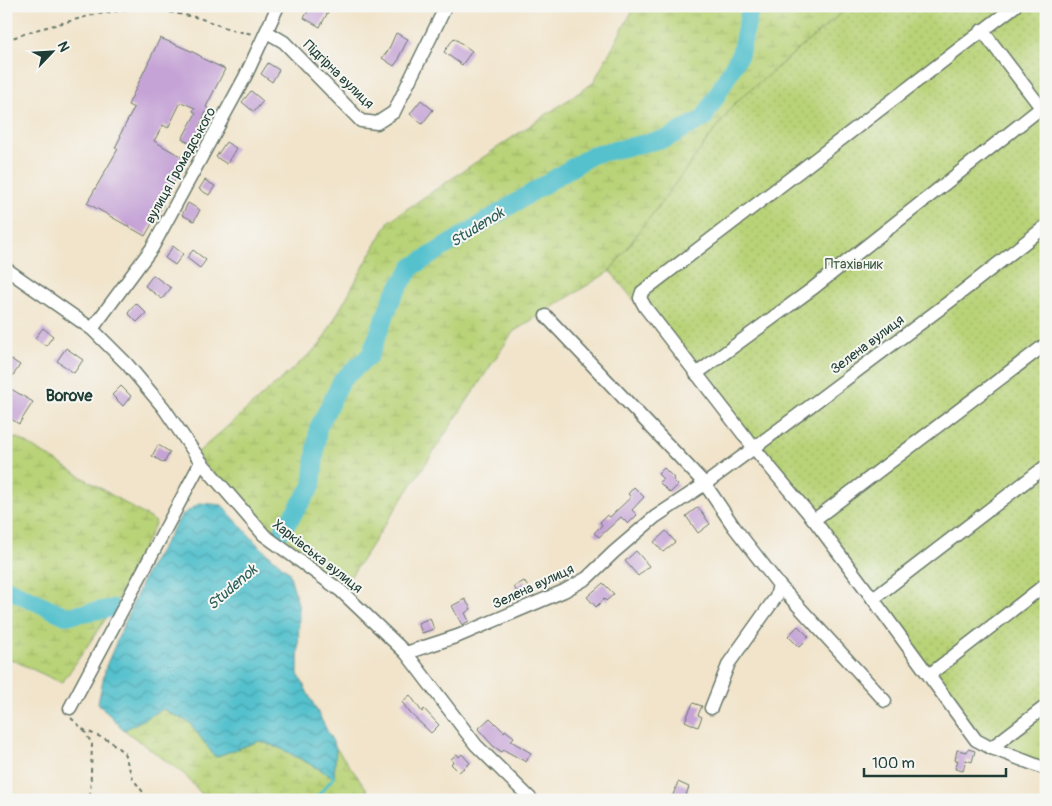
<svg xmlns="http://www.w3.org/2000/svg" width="1052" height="806" viewBox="0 0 1052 806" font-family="Pangolin,sans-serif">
<defs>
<pattern id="grass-tufts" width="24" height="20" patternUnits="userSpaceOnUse" patternTransform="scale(1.25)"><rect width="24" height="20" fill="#b9d378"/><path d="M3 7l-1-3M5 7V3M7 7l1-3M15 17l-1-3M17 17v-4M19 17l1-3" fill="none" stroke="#9fb668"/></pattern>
<pattern id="wetland-marsh" width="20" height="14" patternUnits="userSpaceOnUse" patternTransform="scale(1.25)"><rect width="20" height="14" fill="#b9d378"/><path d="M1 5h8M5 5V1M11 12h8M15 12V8" fill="none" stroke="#9fb668"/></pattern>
<pattern id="park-dots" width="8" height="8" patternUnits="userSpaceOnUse" patternTransform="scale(1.25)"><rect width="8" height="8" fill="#b9d378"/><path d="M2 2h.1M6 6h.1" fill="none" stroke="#9fb668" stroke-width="1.8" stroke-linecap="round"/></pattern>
<pattern id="water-waves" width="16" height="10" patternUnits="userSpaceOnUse" patternTransform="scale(1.25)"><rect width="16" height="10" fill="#54c1cd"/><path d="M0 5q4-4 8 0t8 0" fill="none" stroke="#459ea7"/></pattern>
</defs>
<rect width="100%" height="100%" fill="#f6f6f2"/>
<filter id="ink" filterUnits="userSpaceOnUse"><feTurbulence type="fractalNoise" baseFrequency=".02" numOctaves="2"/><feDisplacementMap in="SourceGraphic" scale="10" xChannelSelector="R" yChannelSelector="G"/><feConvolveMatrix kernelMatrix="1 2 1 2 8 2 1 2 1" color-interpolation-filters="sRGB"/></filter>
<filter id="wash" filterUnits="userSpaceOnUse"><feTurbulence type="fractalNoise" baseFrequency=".0096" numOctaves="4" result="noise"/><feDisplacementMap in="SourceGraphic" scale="20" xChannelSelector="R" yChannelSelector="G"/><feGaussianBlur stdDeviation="1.12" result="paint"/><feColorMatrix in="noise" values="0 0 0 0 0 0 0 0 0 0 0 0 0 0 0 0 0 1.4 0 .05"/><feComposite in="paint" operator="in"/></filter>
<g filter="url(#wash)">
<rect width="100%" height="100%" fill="#f1e4cb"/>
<path fill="url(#grass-tufts)" stroke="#6c8856" d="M 1046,711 L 1046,765 L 997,750 Z"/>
<g fill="url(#wetland-marsh)" stroke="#6c8856">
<path d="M 635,6 L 850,6 L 736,102 L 610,271 L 513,332 L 341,591 L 264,535 L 196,454 L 320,345 L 389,221 L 593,83 Z"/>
<path d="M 18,438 L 156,522 L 113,608 L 62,683 L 6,657 L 6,440 Z"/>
<path d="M 163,709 L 190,723 L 215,757 L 259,741 L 282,749 L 334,777 L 336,748 L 366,788 L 369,800 L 207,800 L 184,774 L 124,730 Z"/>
</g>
<path fill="url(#park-dots)" stroke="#6c8856" d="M 850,6 L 1046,6 L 1046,706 L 991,748 L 976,740 L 806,511 L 610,271 L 736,102 Z"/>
<path fill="url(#water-waves)" stroke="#3a7f80" d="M 200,503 L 222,505 L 258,545 L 289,572 L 299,607 L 298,674 L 336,748 L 334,777 L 282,749 L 259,741 L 215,757 L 190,723 L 163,709 L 124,730 L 98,703 L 106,666 L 146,573 L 181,516 Z"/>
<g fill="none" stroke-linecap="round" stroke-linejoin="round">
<path stroke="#54c1cd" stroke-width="3" d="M 314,800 L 334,777 L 331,774"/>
<g stroke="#54c1cd" stroke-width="18">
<path d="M 282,531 L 312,486 L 318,428 L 342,380 L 370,355 L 393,296 L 412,267 L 592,155 L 668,138 L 704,118 L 740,54 L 751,6"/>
<path d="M 6,588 L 66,616 L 113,608"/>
</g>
</g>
<g id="blocks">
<g fill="#c5a3d6">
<path d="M 311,6 L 319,6 L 328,12 L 320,27 L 304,18 Z"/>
<path d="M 396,33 L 408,39 L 399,57 L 400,58 L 394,66 L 382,58 L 388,51 Z"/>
<path d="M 160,38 L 191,51 L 202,57 L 201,58 L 225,69 L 206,107 L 208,108 L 199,127 L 206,131 L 197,147 L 182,139 L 196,113 L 193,111 L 195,108 L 181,102 L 168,128 L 163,125 L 154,141 L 187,160 L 161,204 L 163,205 L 145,236 L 87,203 L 118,149 L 115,148 L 121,136 L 120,135 L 134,108 L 128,105 Z"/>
<path d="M 454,38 L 472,51 L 462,65 L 444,52 Z"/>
<path d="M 268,63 L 279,70 L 272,82 L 261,74 Z"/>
<path d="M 251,91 L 263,101 L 254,112 L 242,102 Z"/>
<path d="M 421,100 L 433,110 L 422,124 L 410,114 Z"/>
<path d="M 226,142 L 236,148 L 227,164 L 216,157 Z"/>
<path d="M 205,180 L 215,186 L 209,195 L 199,189 Z"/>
<path d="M 188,203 L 200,210 L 194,221 L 182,215 Z"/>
<path d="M 173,246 L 183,254 L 175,265 L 165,258 Z"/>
<path d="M 193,250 L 206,260 L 200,268 L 187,258 Z"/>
<path d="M 153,275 L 171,288 L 162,299 L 145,286 Z"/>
<path d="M 136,303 L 146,313 L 137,322 L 128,313 Z"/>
<path d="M 43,328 L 53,336 L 46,346 L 35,338 Z"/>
<path d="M 66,348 L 83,360 L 74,373 L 57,361 Z"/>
<path d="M 6,356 L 20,365 L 6,386 L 33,402 L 19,424 L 6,416 Z"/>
<path d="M 121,386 L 131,396 L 123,406 L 112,395 Z"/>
<path d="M 158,445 L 170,452 L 164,463 L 152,456 Z"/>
<path d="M 664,468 L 674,478 L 673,480 L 678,485 L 670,493 L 659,482 L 663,479 L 658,474 Z"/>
<path d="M 634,487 L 644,497 L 632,510 L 637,515 L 628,524 L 621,517 L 599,537 L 594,533 L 602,525 L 600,522 L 607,515 L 610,517 L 631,497 L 628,494 Z"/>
<path d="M 698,507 L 710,524 L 698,533 L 686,516 Z"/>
<path d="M 666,531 L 675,542 L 663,552 L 654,542 Z"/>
<path d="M 636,551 L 649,566 L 638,576 L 625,561 Z"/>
<path d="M 524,581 L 530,590 L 520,596 L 514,587 Z"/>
<path d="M 603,583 L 614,594 L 606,601 L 604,599 L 596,607 L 587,597 Z"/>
<path d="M 465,599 L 471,609 L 465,613 L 469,621 L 462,625 L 452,606 Z"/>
<path d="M 430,618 L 434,629 L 422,633 L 418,623 Z"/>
<path d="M 798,626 L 809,637 L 799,647 L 788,636 Z"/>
<path d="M 410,695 L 422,712 L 424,709 L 439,725 L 431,733 L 409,712 L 402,702 Z"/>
<path d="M 693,703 L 702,706 L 698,715 L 702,717 L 698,727 L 685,721 Z"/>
<path d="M 490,718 L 504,732 L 505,730 L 514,737 L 511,741 L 531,753 L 526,762 L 504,750 L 502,752 L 493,746 L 478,729 Z"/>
<path d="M 968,749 L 975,751 L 972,762 L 966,760 L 963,771 L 955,769 L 958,760 L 955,760 L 957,750 L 967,752 Z"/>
<path d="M 457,754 L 459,757 L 462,754 L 470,763 L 459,772 L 451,764 L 453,762 L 451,759 Z"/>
<path d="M 678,782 L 689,787 L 684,800 L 671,800 Z"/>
</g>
</g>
</g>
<g filter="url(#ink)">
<use href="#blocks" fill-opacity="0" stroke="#687769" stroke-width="1"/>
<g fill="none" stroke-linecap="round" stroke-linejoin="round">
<g stroke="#687769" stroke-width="15">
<g id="minor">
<path d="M 1015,6 L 642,292 L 640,298 L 645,307 L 754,448 L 814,520 L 873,599 L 976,740 L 991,748 L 997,750 L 1046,769"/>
<path d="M 982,30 L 1046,114"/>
<path d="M 267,32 L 284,42 L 361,121 L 377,123 L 394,112 L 446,6"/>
<path d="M 6,269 L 92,329 L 127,364 L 163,407 L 201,462 L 264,535 L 341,591 L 406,653 L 476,745 L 532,800"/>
<path d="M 546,316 L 705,484 L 734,527 L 779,585 L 776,597 L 729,663 L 711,708"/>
<path d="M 92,329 L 152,248 L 245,77 L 278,6"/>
<path d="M 696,374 L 812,289 L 1046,104"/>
<path d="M 814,520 L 1046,344"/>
<path d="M 779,585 L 885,701"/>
<path d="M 873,599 L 1046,466"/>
<path d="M 406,653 L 458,636 L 564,591 L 587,578 L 614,552 L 655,517 L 705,484 L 754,448 L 949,302 L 1046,226"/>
<path d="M 929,675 L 1046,584"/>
<path d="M 70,708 L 201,462"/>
<path d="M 991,748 L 1046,706"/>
</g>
</g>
<g stroke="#687769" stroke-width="2" stroke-dasharray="4 4" stroke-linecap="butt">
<path d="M 6,40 L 39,29 L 93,15 L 136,8 L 159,10 L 199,18 L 235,31 L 254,34"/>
<path d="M 71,718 L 84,730 L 110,741 L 124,753 L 133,779 L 149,800"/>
<path d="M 84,730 L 92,744 L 90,800"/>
</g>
<use href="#minor" stroke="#fff" stroke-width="12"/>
</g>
</g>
<g text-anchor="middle" stroke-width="4" stroke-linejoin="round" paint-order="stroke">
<g font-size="14" fill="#1f3d34" stroke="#f6f6f2">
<text transform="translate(339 74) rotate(44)" y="5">Підгірна вулиця</text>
<text transform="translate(180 165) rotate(-61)" y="5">вулиця Громадського</text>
<text transform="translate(867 344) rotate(-37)" y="5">Зелена вулиця</text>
<text transform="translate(318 556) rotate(38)" y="5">Харківська вулиця</text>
<text transform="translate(533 586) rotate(-25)" y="5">Зелена вулиця</text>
</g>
<g font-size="14" fill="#3e5b42" stroke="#f6f6f2">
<text x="854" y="269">Птахівник</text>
</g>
<g font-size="15" font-style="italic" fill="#2c5e5a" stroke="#f6f6f2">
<text transform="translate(477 227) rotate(-32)" y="5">Studenok</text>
<text transform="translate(232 587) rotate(-41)" y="5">Studenok</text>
</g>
<g font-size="16" font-weight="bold" fill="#1f3d34" stroke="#f6f6f2">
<text x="69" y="401">Borove</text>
</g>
</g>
<rect width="1052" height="806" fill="none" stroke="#f6f6f2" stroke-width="25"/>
<g transform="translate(52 52) rotate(65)" stroke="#f6f6f2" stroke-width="4" paint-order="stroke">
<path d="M0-4L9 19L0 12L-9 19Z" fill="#1f3d34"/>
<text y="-8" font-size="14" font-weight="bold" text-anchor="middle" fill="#1f3d34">N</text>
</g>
<path d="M864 768v8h142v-8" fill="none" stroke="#1f3d34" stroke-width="2.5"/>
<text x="872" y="768" font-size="15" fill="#1f3d34" stroke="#f6f6f2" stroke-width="4" paint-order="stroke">100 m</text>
</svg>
